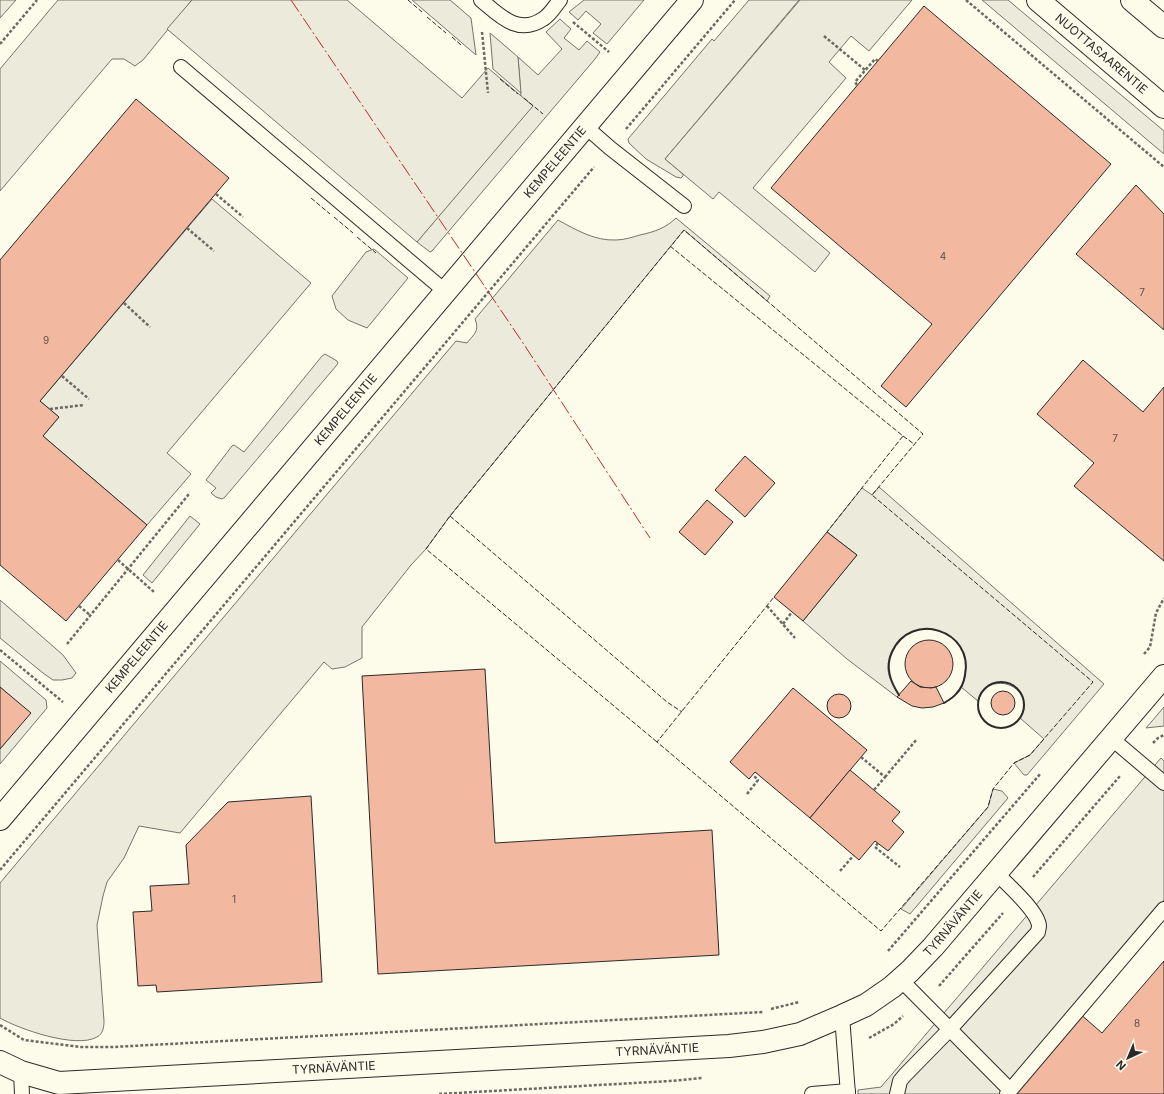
<svg xmlns="http://www.w3.org/2000/svg" width="1164" height="1094" viewBox="0 0 1164 1094" font-family="Inter,sans-serif">
<rect width="100%" height="100%" fill="#fdfbea"/>
<g fill="#ecebdb" stroke="#74746e">
<path d="M 0,0 L 16,0 L 0,18 Z"/>
<path d="M 58,0 L 192,0 L 143,60 L 135,66 L 124,59 L 112,59 L 0,191 L 0,69 Z"/>
<path d="M 584,0 L 644,0 L 607,44 L 593,33 L 601,24 L 586,11 L 578,20 L 569,12 Z"/>
<path d="M 749,0 L 799,0 L 665,159 L 683,174 L 683,176 L 681,178 L 676,177 L 646,159 L 629,143 L 628,139 L 712,39 L 714,41 Z"/>
<path d="M 982,0 L 1008,0 L 1164,131 L 1164,154 Z"/>
<path d="M 560,19 L 571,29 L 564,38 L 579,50 L 587,41 L 600,52 L 595,59 L 432,251 L 430,252 L 417,242 L 532,106 L 521,97 L 518,57 L 538,75 L 562,49 L 546,32 Z"/>
<path d="M 676,218 L 770,296 L 767,301 L 684,230 L 450,516 L 426,549 L 411,565 L 362,627 L 362,658 L 345,667 L 332,669 L 324,662 L 180,833 L 139,826 L 124,858 L 107,882 L 103,896 L 97,925 L 104,1021 C 104,1027 103,1034 97,1037 C 76,1049 19,1029 0,1018 L 0,883 L 456,341 L 467,343 C 474,334 480,331 475,319 L 558,220 C 576,230 595,241 616,240 C 624,240 633,237 640,235 C 654,232 666,228 676,218 Z"/>
<path d="M 374,249 L 408,278 L 367,328 L 348,320 L 336,309 L 332,296 L 366,252 Z"/>
<path d="M 325,354 L 337,361 L 338,363 L 336,366 L 225,497 L 222,499 L 216,497 L 211,493 L 216,488 L 206,480 L 232,446 L 234,445 L 244,452 L 322,356 Z"/>
<path d="M 879,487 L 1104,684 L 1027,775 L 1024,775 L 1014,763 L 1030,755 L 1044,739 L 1020,718 C 1021,715 1023,712 1024,709 C 1027,687 999,675 984,690 C 981,692 980,697 978,701 L 961,687 C 966,678 967,668 965,657 C 963,650 958,642 951,637 C 924,618 887,635 888,670 C 889,679 894,687 899,695 L 897,697 L 847,659 L 803,621 L 857,555 L 827,532 L 862,488 L 872,495 Z"/>
<path d="M 190,516 L 200,524 L 152,583 L 143,575 Z"/>
<path d="M 0,600 L 63,655 L 76,673 L 72,678 L 62,680 L 53,680 L 43,673 L 0,638 Z"/>
<path d="M 0,661 L 46,700 L 47,708 L 0,764 L 0,749 L 30,713 L 0,687 Z"/>
<path d="M 993,789 L 1002,791 L 1008,798 L 910,914 L 901,909 L 988,807 Z"/>
</g>
<g fill="#eceadb" stroke="#74746e">
<path d="M 192,0 L 347,0 L 462,98 L 488,68 L 533,106 L 417,242 L 167,29 Z"/>
<path d="M 412,0 L 450,0 L 471,18 L 476,55 Z"/>
<path d="M 800,0 L 912,0 L 869,51 L 851,36 L 829,62 L 846,78 L 753,188 L 830,253 L 815,272 L 719,192 L 713,199 L 665,159 Z"/>
<path d="M 490,33 L 518,57 L 521,93 L 493,69 Z"/>
<path d="M 212,199 L 311,283 L 167,453 L 191,474 L 147,525 L 43,436 L 59,417 L 40,401 Z"/>
<path d="M 1164,707 L 1164,726 L 1146,728 Z"/>
<path d="M 1161,758 L 1164,761 L 1164,900 L 1000,1094 L 858,1094 L 858,1090 L 881,1087 Z"/>
</g>
<g fill="#f2b8a0" stroke="#2b2b2b">
<path d="M 924,6 L 1111,164 L 906,407 L 881,386 L 932,324 L 771,188 Z"/>
<path d="M 136,99 L 229,178 L 40,401 L 59,417 L 43,436 L 147,525 L 66,621 L 0,565 L 0,260 Z"/>
<path d="M 1136,185 L 1164,214 L 1164,330 L 1076,254 Z"/>
<path d="M 1083,360 L 1143,412 L 1164,387 L 1164,561 L 1074,486 L 1094,463 L 1037,414 Z"/>
<path d="M 745,456 L 775,483 L 745,517 L 715,490 Z"/>
<path d="M 707,500 L 733,522 L 705,555 L 679,532 Z"/>
<path d="M 827,532 L 857,555 L 803,621 L 774,597 Z"/>
<circle cx="929" cy="664" r="24"/>
<path d="M 485,669 L 495,843 L 712,830 L 719,955 L 378,974 L 362,676 Z"/>
<path d="M 911,681 L 920,687 L 931,688 L 936,687 L 944,703 L 933,707 L 922,708 L 912,706 L 897,697 Z"/>
<path d="M 0,687 L 31,713 L 0,749 Z"/>
<path d="M 793,688 L 867,750 L 810,818 L 755,772 L 749,779 L 730,762 Z"/>
<circle cx="1003" cy="703" r="12"/>
<circle cx="839" cy="706" r="12"/>
<path d="M 850,770 L 900,812 L 892,821 L 904,832 L 888,851 L 875,841 L 859,860 L 810,818 Z"/>
<path d="M 311,796 L 322,982 L 157,992 L 156,985 L 138,986 L 133,912 L 152,911 L 150,886 L 189,884 L 186,845 L 228,802 Z"/>
<path d="M 1164,961 L 1164,1094 L 1016,1094 L 1079,1013 L 1102,1033 Z"/>
</g>
<g fill="none" stroke-linecap="round" stroke-linejoin="round">
<g stroke="#2b2b2b" stroke-width="16">
<g id="service">
<path d="M 481,0 C 499,15 518,36 543,19 C 550,15 555,6 560,0"/>
<path d="M 181,67 L 446,292"/>
<path d="M 586,127 L 610,148 L 684,206"/>
<path d="M 1111,738 L 1164,783"/>
<path d="M 900,979 L 1010,1090"/>
<path d="M 842,1016 L 848,1094"/>
<path d="M 21,1072 L 22,1094"/>
<path d="M 812,1094 L 848,1091"/>
<path d="M 897,1094 L 900,1081 L 905,1075 L 950,1029 L 1038,932 C 1038,930 1039,928 1039,926 C 1038,911 1007,884 996,873"/>
<path d="M 1007,1094 L 1164,909"/>
</g>
</g>
<g stroke="#2b2b2b" stroke-width="24">
<g id="minor">
<path id="s1" d="M 0,819 L 692,0"/>
<path id="s2" d="M 0,1062 L 21,1072 L 59,1083 L 729,1046 L 763,1042 L 800,1034 L 842,1016 L 866,1005 L 892,987 L 910,971 L 933,947 L 1164,676"/>
</g>
</g>
<g stroke="#2b2b2b" stroke-width="24">
<g id="secondary">
<path id="s3" d="M 1038,0 L 1164,107"/>
<path d="M 1132,0 L 1164,27"/>
</g>
</g>
<g stroke="#6a6964" stroke-width="2.5" stroke-dasharray="3 2" stroke-linecap="butt">
<path d="M 966,0 L 1164,167"/>
<path d="M 573,22 L 609,52"/>
<path d="M 482,32 L 488,93"/>
<path d="M 824,36 L 865,70"/>
<path d="M 0,44 L 37,0"/>
<path d="M 857,85 L 855,82 L 875,59 L 878,61"/>
<path d="M 626,129 L 735,0"/>
<path d="M 216,194 L 243,217"/>
<path d="M 187,228 L 214,251"/>
<path d="M 124,303 L 150,327"/>
<path d="M 62,376 L 89,399"/>
<path d="M 50,409 L 84,405"/>
<path d="M 118,560 L 154,592"/>
<path d="M 79,606 L 90,615"/>
<path d="M 767,606 L 795,638"/>
<path d="M 783,624 L 792,612"/>
<path d="M 67,644 L 189,494"/>
<path d="M 0,650 L 63,702"/>
<path d="M 1144,654 L 1150,647 L 1156,613 L 1164,598"/>
<path d="M 1153,743 L 1158,738 L 1164,735"/>
<path d="M 861,757 L 885,777 L 874,790"/>
<path d="M 885,777 L 917,739"/>
<path d="M 747,794 L 758,780 L 753,775"/>
<path d="M 878,843 L 875,847 L 900,867"/>
<path d="M 0,870 L 594,167"/>
<path d="M 840,871 L 854,855"/>
<path d="M 1033,877 L 1120,776"/>
<path d="M 888,951 L 1041,773"/>
<path d="M 939,986 L 1003,913"/>
<path d="M 771,1009 L 799,1002"/>
<path d="M 0,1025 L 24,1040 L 81,1047 L 113,1047 L 763,1012"/>
<path d="M 869,1038 L 894,1024 L 903,1016"/>
<path d="M 439,1094 L 670,1081 L 702,1078"/>
</g>
<use href="#service" stroke="#fdfbea" stroke-width="14"/>
<use href="#minor" stroke="#fdfbea" stroke-width="22"/>
<use href="#secondary" stroke="#fdfbea" stroke-width="22"/>
<g stroke="#2b2b2b" stroke-width="1" stroke-dasharray="5 2" stroke-linecap="butt">
<path d="M 408,0 L 422,12"/>
<path d="M 427,17 L 446,33"/>
<path d="M 452,37 L 461,45"/>
<path d="M 500,79 L 518,94"/>
<path d="M 524,98 L 543,114"/>
<path d="M 311,198 L 330,214"/>
<path d="M 334,217 L 353,233"/>
<path d="M 357,237 L 376,253"/>
<path d="M 670,246 L 903,436 L 827,532"/>
<path d="M 903,436 L 914,444"/>
<path d="M 450,516 L 667,702 L 682,712"/>
<path d="M 657,742 L 426,549 L 450,516 L 684,230 L 923,434 L 872,495 L 1093,682 L 1030,755 L 1014,763 L 993,789 L 988,807 L 881,931 L 657,742 L 774,597"/>
</g>
<g stroke="#2b2b2b" stroke-width="2">
<circle cx="1001" cy="705" r="23"/>
<path d="M 899,695 C 890,681 885,667 892,652 C 911,610 974,630 965,675 C 964,682 961,689 956,694 C 953,698 947,701 944,703"/>
</g>
<path stroke="#c62828" stroke-width="1" stroke-dasharray="14 3 2 3" stroke-linecap="butt" d="M 291,0 L 525,346 L 650,538"/>
</g>
<g text-anchor="middle" stroke-width="3" stroke-linejoin="round" paint-order="stroke">
<g font-size="10" fill="#5d4e48">
<text x="943" y="260">4</text>
<text x="1142" y="296">7</text>
<text x="46" y="344">9</text>
<text x="1115" y="442">7</text>
<text x="234" y="903">1</text>
<text x="1137" y="1027">8</text>
</g>
<g font-size="12" fill="#2b2b2b" stroke="#fdfbea">
<text dy="4" stroke="none"><textPath href="#s3" startOffset="83">NUOTTASAARENTIE</textPath></text>
<text dy="4" stroke="none"><textPath href="#s1" startOffset="860">KEMPELEENTIE</textPath></text>
<text dy="4" stroke="none"><textPath href="#s1" startOffset="536">KEMPELEENTIE</textPath></text>
<text dy="4" stroke="none"><textPath href="#s1" startOffset="212">KEMPELEENTIE</textPath></text>
<text dy="4" stroke="none"><textPath href="#s2" startOffset="998">TYRNÄVÄNTIE</textPath></text>
<text dy="4" stroke="none"><textPath href="#s2" startOffset="662">TYRNÄVÄNTIE</textPath></text>
<text dy="4" stroke="none"><textPath href="#s2" startOffset="338">TYRNÄVÄNTIE</textPath></text>
</g>
</g>
<g transform="translate(1128 1058) rotate(224)" stroke="#fdfbea" stroke-width="3" paint-order="stroke">
<path d="M0-3L7 15L0 10L-7 15Z" fill="#2b2b2b"/>
<text y="-6" font-size="11" font-weight="bold" text-anchor="middle" fill="#2b2b2b">N</text>
</g>
</svg>
